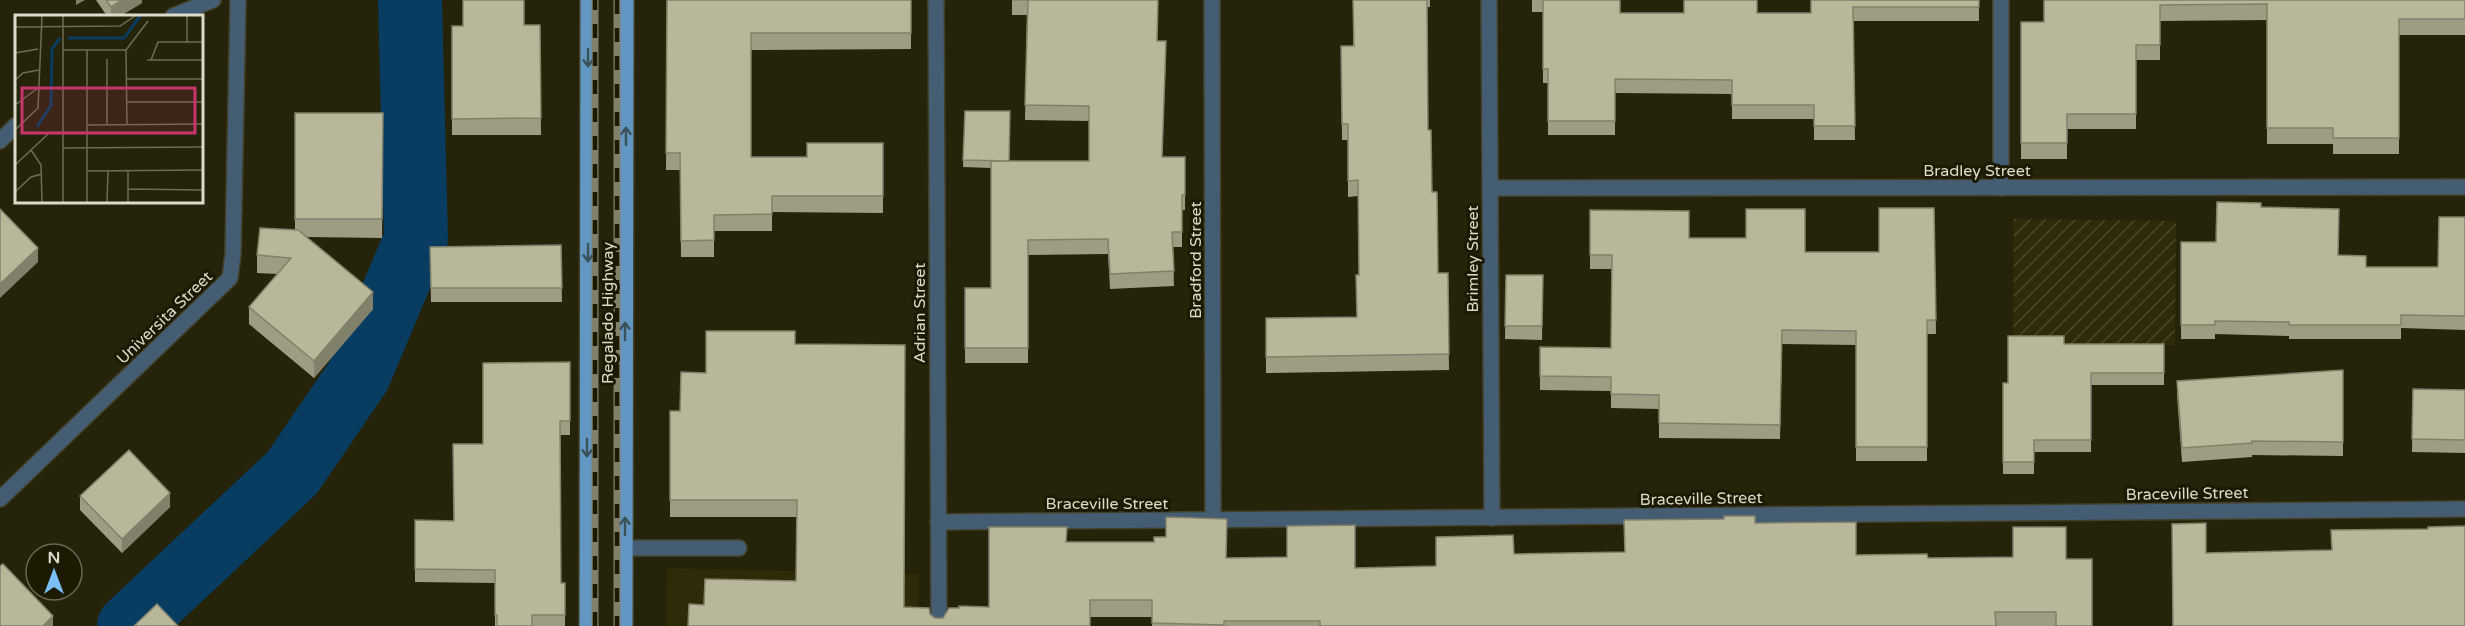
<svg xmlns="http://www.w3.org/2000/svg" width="2465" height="626" viewBox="0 0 2465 626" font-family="'Varela Round',sans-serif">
<defs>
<pattern id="industrial-furrows" width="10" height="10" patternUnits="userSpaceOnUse" patternTransform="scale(1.5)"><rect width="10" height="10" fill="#2e2b08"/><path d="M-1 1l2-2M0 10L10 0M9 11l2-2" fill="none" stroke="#4c492b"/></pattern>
<pattern id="water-ripples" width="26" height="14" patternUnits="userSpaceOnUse" patternTransform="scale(1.5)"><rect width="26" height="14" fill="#083d61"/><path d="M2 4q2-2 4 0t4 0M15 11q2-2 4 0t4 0" fill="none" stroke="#2b5876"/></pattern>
</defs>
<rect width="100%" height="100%" fill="#252309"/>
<path fill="#2e2b08" d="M 667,568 L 919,574 L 918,626 L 666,626 Z"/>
<path fill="url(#industrial-furrows)" d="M 2014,219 L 2176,221 L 2175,345 L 2013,343 Z"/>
<path fill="url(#water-ripples)" d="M 278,486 L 276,504 L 145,626 L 108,626 L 245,498 Z"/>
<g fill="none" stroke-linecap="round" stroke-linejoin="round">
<path stroke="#083d61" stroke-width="64" d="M 129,626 L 292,473 L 359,375 L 416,239 L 410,0"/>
<g stroke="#424028" stroke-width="18">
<g id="service">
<path d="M 2001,0 L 2001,188"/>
<path d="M 625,548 L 739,548"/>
</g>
</g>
<g stroke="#424028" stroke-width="18">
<g id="minor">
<path d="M 936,0 L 939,626"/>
<path d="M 1212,0 L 1213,520"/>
<path d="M 1489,0 L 1492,518"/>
<path d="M 173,16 L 213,0"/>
<path d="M 0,141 L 16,125"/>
<path d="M 1490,188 L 2465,187"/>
<path d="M 0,499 L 230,278 L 233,254 L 238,0"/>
<path d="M 938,522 L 2465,509"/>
</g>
</g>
<g stroke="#424028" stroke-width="18">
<g id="primary">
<path d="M 587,626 L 588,0"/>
<path d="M 625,626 L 626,0"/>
</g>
</g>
<use href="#service" stroke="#445d72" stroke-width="15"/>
<use href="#minor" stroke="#445d72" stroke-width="15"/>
<use href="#primary" stroke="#6297c3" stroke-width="15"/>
<g stroke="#81806b" stroke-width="7">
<g id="rail">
<path d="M 617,0 L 617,626"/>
<path d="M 595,626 L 595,0"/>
</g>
</g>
<use href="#rail" stroke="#1c1a02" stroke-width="4.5" stroke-dasharray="14" stroke-linecap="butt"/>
</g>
<g fill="#9e9d84">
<path d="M 96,0 L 142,0 L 142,3 L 120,16 L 107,16 Z"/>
<path d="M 667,0 L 911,0 L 911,49 L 751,50 L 751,157 L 807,157 L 883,143 L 883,213 L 772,212 L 772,231 L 714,231 L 714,257 L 681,257 L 680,170 L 666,170 Z"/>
<path d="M 1012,0 L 1158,0 L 1157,41 L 1166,56 L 1162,157 L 1185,157 L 1185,210 L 1182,210 L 1182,247 L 1173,247 L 1174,286 L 1110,289 L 1108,254 L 1028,255 L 1028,363 L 965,363 L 965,288 L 991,288 L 991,168 L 963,167 L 965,111 L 1009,161 L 1089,161 L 1089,121 L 1025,120 L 1027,15 L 1012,15 Z"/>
<path d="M 1353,0 L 1430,0 L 1430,7 L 1427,7 L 1428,130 L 1438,273 L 1448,273 L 1449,370 L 1266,373 L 1266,318 L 1357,317 L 1359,275 L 1358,196 L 1348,197 L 1348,140 L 1342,140 L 1341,46 L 1353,46 Z"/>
<path d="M 1532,0 L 1620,0 L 1620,13 L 1811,13 L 1811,0 L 1979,0 L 1979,21 L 1853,21 L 1855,140 L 1814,140 L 1814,119 L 1732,119 L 1732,94 L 1615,93 L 1615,135 L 1548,135 L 1548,83 L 1543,83 L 1543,12 L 1532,12 Z"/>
<path d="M 2044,0 L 2465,0 L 2465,35 L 2399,35 L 2399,154 L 2333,154 L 2333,144 L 2267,144 L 2267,20 L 2160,21 L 2160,60 L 2136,60 L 2136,129 L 2067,129 L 2067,159 L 2021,159 L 2021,22 L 2044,22 Z"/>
<path d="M 540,25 L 541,135 L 452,135 L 452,26 Z"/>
<path d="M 295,113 L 383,113 L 382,238 L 307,237 L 373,309 L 314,378 L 249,324 L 249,307 L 277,274 L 257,273 L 257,255 L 295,230 Z"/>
<path d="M 2261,207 L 2338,255 L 2366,267 L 2438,267 L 2465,217 L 2465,330 L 2401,328 L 2401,339 L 2289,339 L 2289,336 L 2215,334 L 2215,339 L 2181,339 L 2181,242 L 2216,242 Z"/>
<path d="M 1934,208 L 1936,334 L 1927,334 L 1927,461 L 1856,461 L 1856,345 L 1782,344 L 1780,439 L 1659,438 L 1659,409 L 1611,408 L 1611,391 L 1540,390 L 1540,347 L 1611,348 L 1611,269 L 1590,269 L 1590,210 L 1689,238 L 1805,252 L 1879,252 Z"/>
<path d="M 561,245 L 562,302 L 431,302 L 430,247 Z"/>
<path d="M 1506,275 L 1543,275 L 1542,340 L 1505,339 Z"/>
<path d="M 795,344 L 904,607 L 930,614 L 935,618 L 943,618 L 959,608 L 989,607 L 1067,542 L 1227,558 L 1355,568 L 1436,566 L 1514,554 L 1624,552 L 1755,523 L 1856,555 L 1928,558 L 2066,559 L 2092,626 L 1152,626 L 1152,617 L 1090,617 L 688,626 L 704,605 L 796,581 L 797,517 L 670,517 L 670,411 L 680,411 L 706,373 Z"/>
<path d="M 2164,344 L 2164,385 L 2091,385 L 2091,452 L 2034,452 L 2034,474 L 2003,474 L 2003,383 L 2008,383 Z"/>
<path d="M 570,362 L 570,435 L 560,435 L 561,583 L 565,583 L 565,626 L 495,626 L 495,583 L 415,582 L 415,520 L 453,521 L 483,444 Z"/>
<path d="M 2343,370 L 2343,456 L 2252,455 L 2252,457 L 2182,462 L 2177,395 L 2177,381 Z"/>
<path d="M 2413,389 L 2465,390 L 2465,453 L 2412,452 Z"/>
<path d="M 80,496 L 170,507 L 122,553 L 80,510 Z"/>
</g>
<g fill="#81806b">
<path d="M 76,0 L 85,0 L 76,5 Z"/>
<path d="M 122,0 L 142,0 L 142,3 L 120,16 L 111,16 L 111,7 Z"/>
<path d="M 38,248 L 38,262 L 0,298 L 0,284 Z"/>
<path d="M 373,292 L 373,309 L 314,378 L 314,361 Z"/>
<path d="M 170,493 L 170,507 L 122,553 L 122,539 Z"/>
<path d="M 53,616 L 53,626 L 43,626 Z"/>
</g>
<g fill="#b8b799" stroke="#81806b" stroke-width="1.5">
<path d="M 106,0 L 122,0 L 111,7 Z"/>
<path d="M 463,0 L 524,0 L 524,25 L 540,25 L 541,118 L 452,119 L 452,26 L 463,26 Z"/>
<path d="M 667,0 L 911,0 L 911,33 L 751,33 L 751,157 L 807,157 L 807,143 L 883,143 L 883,196 L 772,196 L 772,214 L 714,215 L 714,240 L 681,241 L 680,153 L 666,153 Z"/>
<path d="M 1012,0 L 1158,0 L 1157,41 L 1166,41 L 1162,157 L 1185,157 L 1185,195 L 1182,195 L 1182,232 L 1172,232 L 1174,271 L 1110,274 L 1108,239 L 1028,240 L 1028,348 L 965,348 L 965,288 L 991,288 L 991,161 L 1089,161 L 1089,106 L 1025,105 L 1028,0 Z"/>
<path d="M 1353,0 L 1427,0 L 1428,130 L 1431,130 L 1432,192 L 1437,192 L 1438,273 L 1448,273 L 1449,354 L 1266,357 L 1266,318 L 1357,317 L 1356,275 L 1359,275 L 1358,180 L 1348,181 L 1348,124 L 1342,124 L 1341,46 L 1354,46 Z"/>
<path d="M 1543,0 L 1620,0 L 1620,13 L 1684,13 L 1684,0 L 1757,0 L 1757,13 L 1811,13 L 1811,0 L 1979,0 L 1979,7 L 1853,7 L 1855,126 L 1814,126 L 1814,105 L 1732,105 L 1732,80 L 1615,79 L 1615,121 L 1548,121 L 1548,69 L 1543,69 Z"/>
<path d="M 2044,0 L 2465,0 L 2465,19 L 2399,19 L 2399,138 L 2333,138 L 2333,128 L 2267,128 L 2267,4 L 2160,5 L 2160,45 L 2136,45 L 2136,114 L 2067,114 L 2067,143 L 2021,143 L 2021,22 L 2044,22 Z"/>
<path d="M 965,111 L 1010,111 L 1009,161 L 963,160 Z"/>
<path d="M 295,113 L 383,113 L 382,219 L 295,219 Z"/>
<path d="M 2217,202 L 2261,203 L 2261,207 L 2339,209 L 2338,255 L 2366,256 L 2366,267 L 2438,267 L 2439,217 L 2465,217 L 2465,316 L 2401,315 L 2401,325 L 2289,325 L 2289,322 L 2215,321 L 2215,325 L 2181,325 L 2181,242 L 2216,242 Z"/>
<path d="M 1879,208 L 1934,208 L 1936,320 L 1927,320 L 1927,447 L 1856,447 L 1856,331 L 1782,330 L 1780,425 L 1659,423 L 1659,395 L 1611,394 L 1611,377 L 1540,376 L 1540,347 L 1611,348 L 1612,255 L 1590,255 L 1590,210 L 1689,211 L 1689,238 L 1746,238 L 1746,209 L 1805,209 L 1805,252 L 1879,252 Z"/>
<path d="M 0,209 L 38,248 L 0,284 Z"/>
<path d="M 260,228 L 298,230 L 373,292 L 314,361 L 249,307 L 291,258 L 257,255 Z"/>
<path d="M 561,245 L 562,288 L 431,288 L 430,247 Z"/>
<path d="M 1506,275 L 1543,275 L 1542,326 L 1505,326 Z"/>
<path d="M 706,331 L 795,331 L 795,344 L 905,345 L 904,607 L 929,608 L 930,614 L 935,618 L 943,618 L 949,608 L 959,608 L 959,606 L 989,607 L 989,527 L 1067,527 L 1066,542 L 1154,542 L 1154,537 L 1166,537 L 1166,517 L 1227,519 L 1226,558 L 1287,557 L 1287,526 L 1355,525 L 1355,568 L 1436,566 L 1436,537 L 1513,535 L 1514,554 L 1625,552 L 1624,520 L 1724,519 L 1724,516 L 1755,516 L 1755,523 L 1856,522 L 1856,555 L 1927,554 L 1928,558 L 2013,557 L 2013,527 L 2066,527 L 2066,559 L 2092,559 L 2092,626 L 2056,626 L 2056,612 L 1995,612 L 1996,626 L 1320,626 L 1320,621 L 1224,621 L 1224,625 L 1152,623 L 1152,600 L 1090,600 L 1090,626 L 688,626 L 689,604 L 704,605 L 705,579 L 796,581 L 797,500 L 670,500 L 670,411 L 680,411 L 681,372 L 706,373 Z"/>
<path d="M 2008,336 L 2064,336 L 2064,344 L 2164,344 L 2164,373 L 2091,373 L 2091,440 L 2034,440 L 2034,462 L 2003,462 L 2003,383 L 2008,383 Z"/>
<path d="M 570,362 L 570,421 L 560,421 L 561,583 L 565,583 L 565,615 L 532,615 L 532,626 L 497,626 L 497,615 L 495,615 L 495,570 L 415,569 L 415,520 L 454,521 L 453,444 L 483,444 L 483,363 Z"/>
<path d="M 2343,370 L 2343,442 L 2252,441 L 2252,443 L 2182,448 L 2177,381 Z"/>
<path d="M 2413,389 L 2465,390 L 2465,440 L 2412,439 Z"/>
<path d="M 129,450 L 170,493 L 122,539 L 80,496 Z"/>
<path d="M 2206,523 L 2206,553 L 2332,550 L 2331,530 L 2428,529 L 2428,527 L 2465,526 L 2465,626 L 2173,626 L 2172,524 Z"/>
<path d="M 3,564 L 53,616 L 43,626 L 0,626 L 0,566 Z"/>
<path d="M 157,604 L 178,626 L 134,626 Z"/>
</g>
<defs><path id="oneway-shaft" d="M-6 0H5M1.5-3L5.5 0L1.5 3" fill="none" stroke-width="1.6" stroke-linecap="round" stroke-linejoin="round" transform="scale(1.5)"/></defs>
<g stroke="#3c5259">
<use href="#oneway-shaft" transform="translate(588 58) rotate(90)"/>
<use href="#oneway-shaft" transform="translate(626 136) rotate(-90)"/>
<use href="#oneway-shaft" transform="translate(588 253) rotate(90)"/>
<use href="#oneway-shaft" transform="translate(625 331) rotate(-90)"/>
<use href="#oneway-shaft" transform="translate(587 448) rotate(90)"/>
<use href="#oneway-shaft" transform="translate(625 526) rotate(-90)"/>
</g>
<g text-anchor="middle" stroke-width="6" stroke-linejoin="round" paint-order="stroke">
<g font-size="16" fill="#dbdbcb" stroke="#1c1a02">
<text x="1977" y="176">Bradley Street</text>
<text transform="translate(1472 259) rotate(-90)" y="6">Brimley Street</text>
<text transform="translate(1195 260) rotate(-90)" y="6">Bradford Street</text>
<text transform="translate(607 313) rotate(-90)" y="6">Regalado Highway</text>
<text transform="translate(919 313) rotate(-90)" y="6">Adrian Street</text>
<text transform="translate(164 317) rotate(-44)" y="6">Universita Street</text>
<text transform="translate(2187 493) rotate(-1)" y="6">Braceville Street</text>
<text transform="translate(1701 498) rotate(-1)" y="6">Braceville Street</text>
<text x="1107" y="509">Braceville Street</text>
</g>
</g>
<g transform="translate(15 15)">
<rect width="188" height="188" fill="#252309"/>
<path fill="none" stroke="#083d61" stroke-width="3" d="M 53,23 L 109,23 L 125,1M 22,112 L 36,90 L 37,34 L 45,23"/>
<path fill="none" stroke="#6e6d57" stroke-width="1.5" d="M 172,1 L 172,27M 0,12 L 105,11 L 120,1M 48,35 L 111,35M 111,35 L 112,110M 111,35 L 133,6M 0,38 L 23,34M 92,44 L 92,110M 132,45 L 188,45M 136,45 L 143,27 L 188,27M 111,64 L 188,64M 0,65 L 8,58 L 24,55M 112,87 L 188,87M 0,90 L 23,73M 73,110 L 188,109M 0,115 L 23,93 L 27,1M 48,133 L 188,132M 16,135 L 26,150 L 27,187M 0,150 L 33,119M 73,156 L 188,155M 113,174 L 188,175M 0,177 L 16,162 L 27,159M 48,187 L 48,1M 72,187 L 72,35M 92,187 L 93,156M 113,187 L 113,155"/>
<path fill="#c6356c" fill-opacity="0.15" stroke="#c6356c" stroke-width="3" d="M 7,73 L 180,73 L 180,118 L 7,118 Z"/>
<rect width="188" height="188" fill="none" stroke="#dbdbcb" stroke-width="3"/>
</g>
<g transform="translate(54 572)"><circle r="28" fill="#1c1a02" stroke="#686752" stroke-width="1.5"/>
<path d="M0-4.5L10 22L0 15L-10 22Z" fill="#7abff8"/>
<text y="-9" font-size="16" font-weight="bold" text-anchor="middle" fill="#dbdbcb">N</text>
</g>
</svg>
